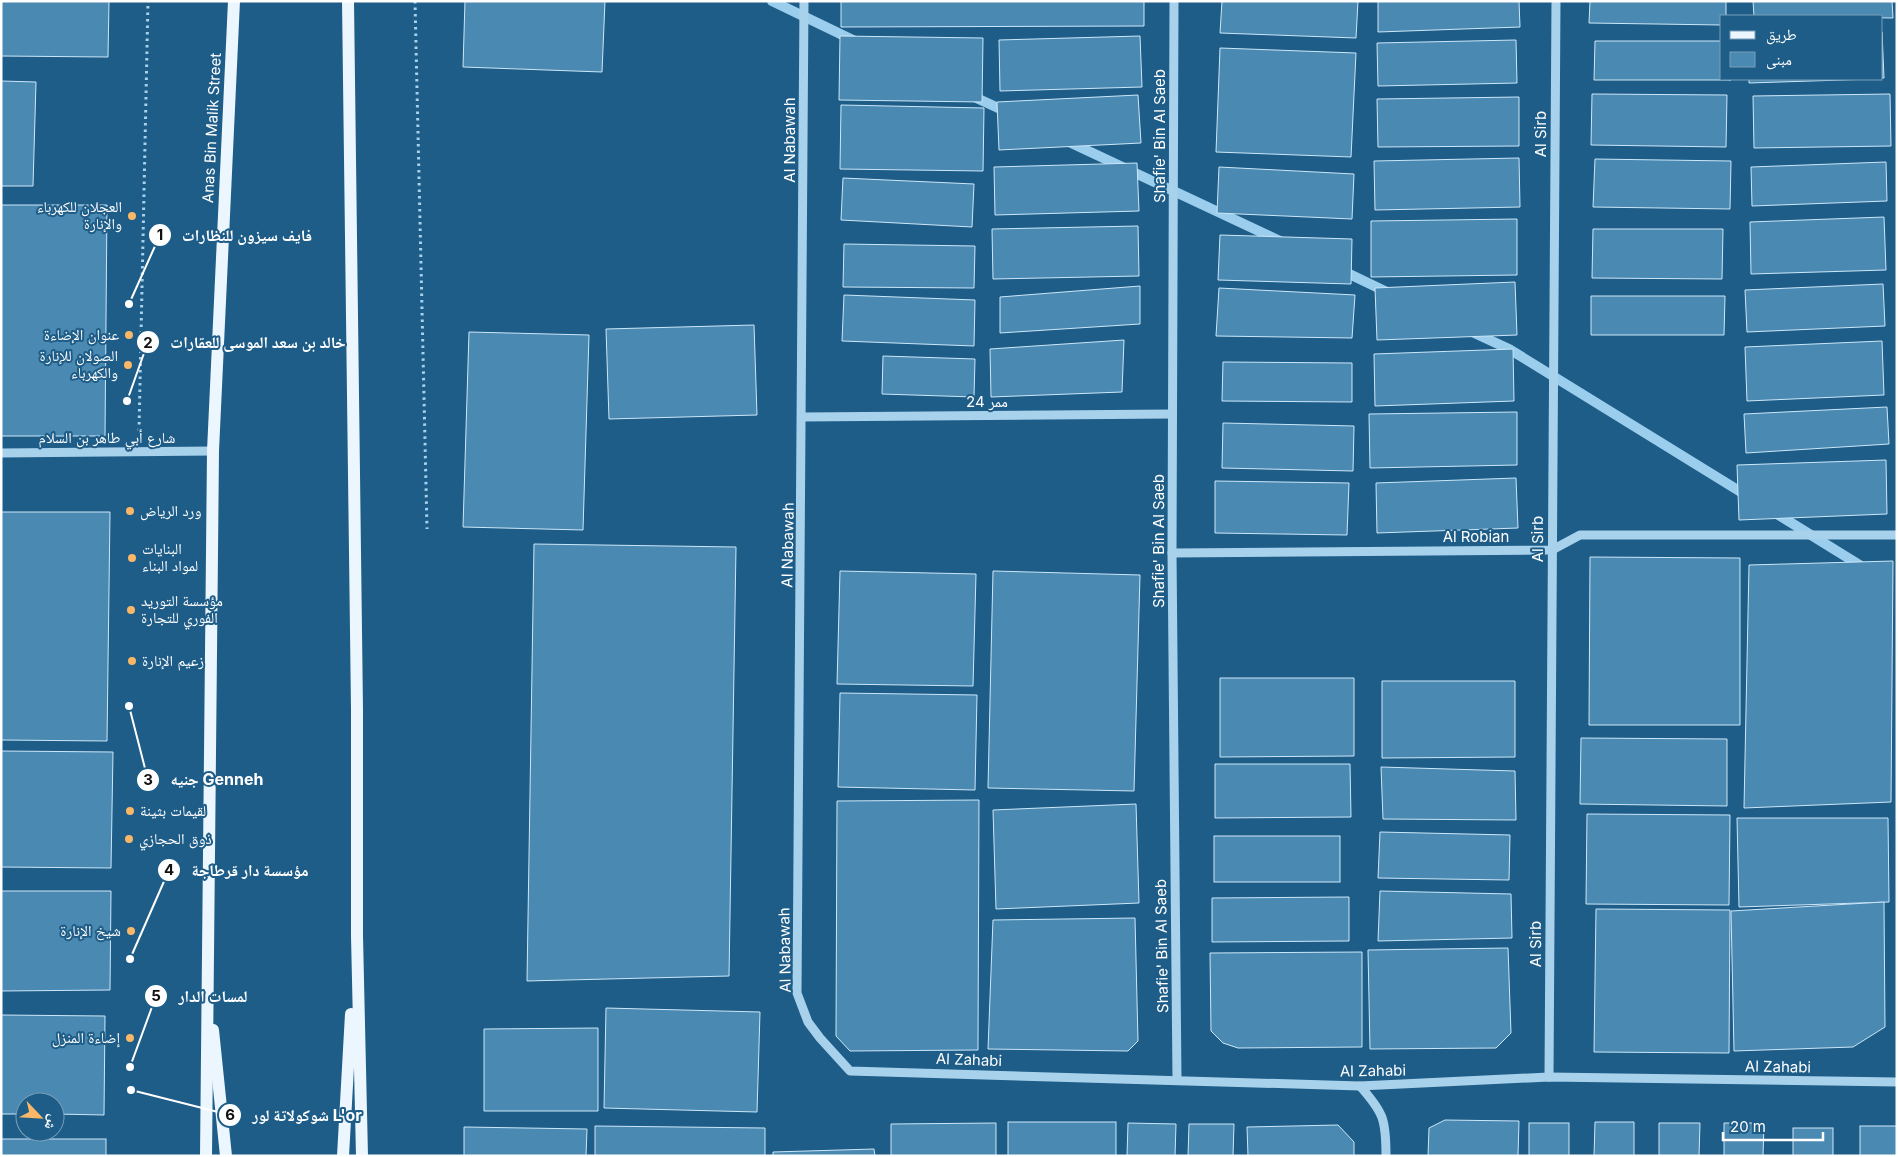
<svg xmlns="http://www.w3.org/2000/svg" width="1898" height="1157" viewBox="0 0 1898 1157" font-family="Inter,'Noto Naskh Arabic',sans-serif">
<rect width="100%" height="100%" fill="#1e5d88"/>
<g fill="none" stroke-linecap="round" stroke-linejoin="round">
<g stroke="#9bceed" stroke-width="10">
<path d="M 772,1 L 857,42"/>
<path d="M 970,95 L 1009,113"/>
<path d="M 1067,141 L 1282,242"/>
<path d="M 1341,270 L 1391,294"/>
<path d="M 1470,331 L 1509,349 L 1749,497"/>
<path d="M 1772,511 L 1866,569"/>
</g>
</g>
<g fill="#4a89b2" stroke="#cde7f8">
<path d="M 1,1 L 109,1 L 108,57 L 1,56 Z"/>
<path d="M 465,1 L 605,1 L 602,72 L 463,67 Z"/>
<path d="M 841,1 L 1144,1 L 1144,26 L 841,27 Z"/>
<path d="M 1222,1 L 1358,1 L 1356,38 L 1220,33 Z"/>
<path d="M 1378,1 L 1519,1 L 1520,27 L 1378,32 Z"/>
<path d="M 1590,1 L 1726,1 L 1726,16 L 1722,16 L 1722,25 L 1589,23 Z"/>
<path d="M 1753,1 L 1892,1 L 1893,18 L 1754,16 Z"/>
<path d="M 1882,32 L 1884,78 L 1882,78 Z"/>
<path d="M 840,36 L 983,38 L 982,102 L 839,100 Z"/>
<path d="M 1140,36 L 1142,87 L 1000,91 L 999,40 Z"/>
<path d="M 1516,40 L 1517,83 L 1378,86 L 1377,43 Z"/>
<path d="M 1595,41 L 1722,41 L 1722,79 L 1731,80 L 1594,80 Z"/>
<path d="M 1220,48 L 1356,53 L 1351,157 L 1216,152 Z"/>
<path d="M 1749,79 L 1873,79 L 1749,83 Z"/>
<path d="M 1,81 L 36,82 L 33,186 L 1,186 Z"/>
<path d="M 1592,94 L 1727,95 L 1726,147 L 1591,145 Z"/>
<path d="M 1890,94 L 1891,146 L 1754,148 L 1753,96 Z"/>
<path d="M 1138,95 L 1141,143 L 999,150 L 997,102 Z"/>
<path d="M 1519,97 L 1519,146 L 1378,147 L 1377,99 Z"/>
<path d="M 841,105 L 984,108 L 983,171 L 840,169 Z"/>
<path d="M 1519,158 L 1520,207 L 1375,210 L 1374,161 Z"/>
<path d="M 1595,159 L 1731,161 L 1730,209 L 1593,207 Z"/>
<path d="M 1886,162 L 1887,201 L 1752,206 L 1751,167 Z"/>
<path d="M 1137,163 L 1139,211 L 995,215 L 994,167 Z"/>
<path d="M 1219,167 L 1354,174 L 1352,219 L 1217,213 Z"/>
<path d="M 843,178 L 974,184 L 972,227 L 841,220 Z"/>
<path d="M 1,205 L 107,205 L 105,436 L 1,436 Z"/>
<path d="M 1884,217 L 1886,270 L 1751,274 L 1750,222 Z"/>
<path d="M 1517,219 L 1517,275 L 1371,277 L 1371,221 Z"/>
<path d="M 1138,226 L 1139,276 L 993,279 L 992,229 Z"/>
<path d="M 1593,229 L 1723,229 L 1722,279 L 1592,278 Z"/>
<path d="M 1220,235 L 1352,239 L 1351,284 L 1218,280 Z"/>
<path d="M 844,244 L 975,246 L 974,288 L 843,287 Z"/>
<path d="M 1515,282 L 1517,335 L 1377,340 L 1375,288 Z"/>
<path d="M 1883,284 L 1885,326 L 1747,332 L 1745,290 Z"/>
<path d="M 1140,286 L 1140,324 L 1000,333 L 1000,297 Z"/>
<path d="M 1219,288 L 1355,295 L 1352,338 L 1216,336 Z"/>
<path d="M 844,295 L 975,300 L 974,346 L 842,341 Z"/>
<path d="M 1591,296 L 1725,296 L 1724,335 L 1591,335 Z"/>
<path d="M 754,325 L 757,415 L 609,419 L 606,329 Z"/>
<path d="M 469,332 L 589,335 L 583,530 L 463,527 Z"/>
<path d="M 1124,340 L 1122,392 L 991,397 L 990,349 Z"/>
<path d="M 1882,341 L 1884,395 L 1747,401 L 1745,347 Z"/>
<path d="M 1513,349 L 1514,401 L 1375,406 L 1374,354 Z"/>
<path d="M 883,356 L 975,359 L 974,397 L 882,394 Z"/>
<path d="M 1223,362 L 1352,363 L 1352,402 L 1222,401 Z"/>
<path d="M 1887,407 L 1889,444 L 1746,453 L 1744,414 Z"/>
<path d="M 1517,412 L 1517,465 L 1370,468 L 1369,414 Z"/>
<path d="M 1223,423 L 1354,426 L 1353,471 L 1222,468 Z"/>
<path d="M 1886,460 L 1887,514 L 1739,520 L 1737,465 Z"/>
<path d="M 1516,478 L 1518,528 L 1377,533 L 1376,483 Z"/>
<path d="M 1215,481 L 1349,483 L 1347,535 L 1215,533 Z"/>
<path d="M 1,512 L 110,512 L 107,741 L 1,740 Z"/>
<path d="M 534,544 L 736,547 L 729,976 L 527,981 Z"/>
<path d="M 1590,557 L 1740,558 L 1740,725 L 1589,725 Z"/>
<path d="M 1893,561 L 1891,802 L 1744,808 L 1749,565 Z"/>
<path d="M 840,571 L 976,574 L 973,686 L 837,684 Z"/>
<path d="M 993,571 L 1140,575 L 1134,791 L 988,788 Z"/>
<path d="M 1220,678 L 1354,678 L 1354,756 L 1220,757 Z"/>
<path d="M 1382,681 L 1515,681 L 1515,757 L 1382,758 Z"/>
<path d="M 840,693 L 977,695 L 975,790 L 838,787 Z"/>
<path d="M 1581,738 L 1727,739 L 1727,806 L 1580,804 Z"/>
<path d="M 1,751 L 113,752 L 111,868 L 1,867 Z"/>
<path d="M 1215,764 L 1350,764 L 1351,817 L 1215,818 Z"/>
<path d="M 1381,767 L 1515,771 L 1516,820 L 1383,819 Z"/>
<path d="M 979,800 L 978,1050 L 850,1051 L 836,1036 L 837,801 Z"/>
<path d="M 1136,804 L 1139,903 L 996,909 L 993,810 Z"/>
<path d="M 1587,814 L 1730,815 L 1729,905 L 1586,904 Z"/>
<path d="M 1737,818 L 1888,818 L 1889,902 L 1739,907 Z"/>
<path d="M 1380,832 L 1510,835 L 1509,880 L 1378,878 Z"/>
<rect x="1214" y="836" width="126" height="46"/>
<path d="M 1,891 L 111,891 L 110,990 L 1,991 Z"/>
<path d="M 1380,891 L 1511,894 L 1512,938 L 1378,941 Z"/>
<path d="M 1349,897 L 1349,941 L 1212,942 L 1212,898 Z"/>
<path d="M 1884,902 L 1885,1027 L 1853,1047 L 1734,1051 L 1731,911 Z"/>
<path d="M 1596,909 L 1730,910 L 1729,1053 L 1594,1052 Z"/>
<path d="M 1135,918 L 1138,1041 L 1128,1051 L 988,1049 L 993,920 Z"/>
<path d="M 1508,948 L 1511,1033 L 1496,1048 L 1370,1049 L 1368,950 Z"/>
<path d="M 1362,952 L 1362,1047 L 1238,1048 L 1223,1043 L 1211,1031 L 1210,953 Z"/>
<path d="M 606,1008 L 760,1012 L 757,1112 L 604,1108 Z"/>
<path d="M 1,1015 L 105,1016 L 104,1115 L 55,1114 L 55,1102 L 25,1102 L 25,1114 L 1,1114 Z"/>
<path d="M 598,1028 L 598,1111 L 484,1111 L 484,1029 Z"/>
<path d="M 1445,1120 L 1519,1121 L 1518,1156 L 1428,1156 L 1429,1128 Z"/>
<rect x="1008" y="1122" width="108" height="34"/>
<path d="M 1595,1122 L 1634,1122 L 1634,1156 L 1594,1156 Z"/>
<path d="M 996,1123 L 996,1156 L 891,1156 L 891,1124 Z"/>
<path d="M 1128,1123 L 1176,1124 L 1175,1156 L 1127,1156 Z"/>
<rect x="1529" y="1123" width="40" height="33"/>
<path d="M 1659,1123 L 1700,1123 L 1699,1156 L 1659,1156 Z"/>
<path d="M 1724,1123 L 1764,1123 L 1763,1156 L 1724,1156 Z"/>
<path d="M 1189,1124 L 1234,1124 L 1233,1156 L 1188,1156 Z"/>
<path d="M 1338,1125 L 1354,1142 L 1354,1156 L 1248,1156 L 1247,1127 Z"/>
<path d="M 595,1126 L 765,1128 L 765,1156 L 595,1156 Z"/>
<rect x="1860" y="1126" width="37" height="30"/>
<path d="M 464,1127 L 587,1129 L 586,1156 L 464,1156 Z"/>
<rect x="1793" y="1128" width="40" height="28"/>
<rect x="1" y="1139" width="105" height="17"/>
<path d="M 874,1149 L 875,1156 L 773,1156 L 773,1152 Z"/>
</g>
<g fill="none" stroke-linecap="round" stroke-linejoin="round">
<g stroke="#a8d1eb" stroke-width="3" stroke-dasharray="2.5 4" stroke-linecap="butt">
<path d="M 415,1 L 427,529"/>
<path d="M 139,431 L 148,1"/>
</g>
<g stroke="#a8d1eb" stroke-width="9">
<path d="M 804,1 L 797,993 L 808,1022 L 820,1038 L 850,1071 L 1360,1086 L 1549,1077 L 1897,1082"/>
<path d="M 1174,1 L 1172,553 L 1177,1080"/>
<path d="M 803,417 L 1172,414"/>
<path d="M 1,453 L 213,451"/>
<path d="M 1172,553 L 1552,550 L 1580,535 L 1897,535"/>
<path d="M 1549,1077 L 1556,1"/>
<path d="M 1360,1086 C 1384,1113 1386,1120 1386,1156"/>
</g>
<g stroke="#ecf6fe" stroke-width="12">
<path d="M 348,1 L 357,710 L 357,936 L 362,1156"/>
<path d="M 213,1030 L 226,1156"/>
<path d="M 206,1156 L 213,451 L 234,1"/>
<path d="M 343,1156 L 351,1014"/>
</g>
</g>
<g fill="#fab767" stroke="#1e5d88" stroke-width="2">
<circle cx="132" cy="216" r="5"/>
<circle cx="129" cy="335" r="5"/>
<circle cx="128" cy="365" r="5"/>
<circle cx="130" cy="511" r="5"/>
<circle cx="132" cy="558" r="5"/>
<circle cx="131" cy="610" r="5"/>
<circle cx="132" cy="661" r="5"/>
<circle cx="130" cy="811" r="5"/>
<circle cx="129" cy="839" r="5"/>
<circle cx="131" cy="931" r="5"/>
<circle cx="130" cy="1038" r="5"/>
</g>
<g text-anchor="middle" stroke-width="4" stroke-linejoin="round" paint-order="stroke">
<g font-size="15" fill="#fff" stroke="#1e5d88">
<text transform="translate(212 128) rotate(-87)" y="5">Anas Bin Malik Street</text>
<text transform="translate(1541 134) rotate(-90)" y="5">Al Sirb</text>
<text transform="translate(1160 136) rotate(-90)" y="5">Shafie' Bin Al Saeb</text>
<text transform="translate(790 140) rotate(-90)" y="5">Al Nabawah</text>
<text x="987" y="407">ممر 24</text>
<text x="107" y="443">شارع أبي طاهر بن السلام</text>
<text x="1476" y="542">Al Robian</text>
<text transform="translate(1538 539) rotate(-90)" y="5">Al Sirb</text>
<text transform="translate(1159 541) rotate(-90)" y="5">Shafie' Bin Al Saeb</text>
<text transform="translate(788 545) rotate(-89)" y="5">Al Nabawah</text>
<text transform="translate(1536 944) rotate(-90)" y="5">Al Sirb</text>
<text transform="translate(1162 946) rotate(-91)" y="5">Shafie' Bin Al Saeb</text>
<text transform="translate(785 950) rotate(-91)" y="5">Al Nabawah</text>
<text transform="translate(969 1060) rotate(2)" y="5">Al Zahabi</text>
<text transform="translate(1778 1067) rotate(1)" y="5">Al Zahabi</text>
<text transform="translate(1373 1071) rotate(-1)" y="5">Al Zahabi</text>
</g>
<g font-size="15" fill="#fff" stroke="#1e5d88" text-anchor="start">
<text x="122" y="212" text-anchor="end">العجلان للكهرباء<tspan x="122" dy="17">والإنارة</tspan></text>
<text x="119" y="340" text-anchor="end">عنوان الإضاءة</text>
<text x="118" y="361" text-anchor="end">الصولان للإنارة<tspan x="118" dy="17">والكهرباء</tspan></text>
<text x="140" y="516">ورد الرياض</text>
<text x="142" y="554">البنايات<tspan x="142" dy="17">لمواد البناء</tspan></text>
<text x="141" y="606">مؤسسة التوريد<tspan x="141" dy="17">الفوري للتجارة</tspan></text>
<text x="142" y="666">زعيم الإنارة</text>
<text x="140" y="816">لقيمات بثينة</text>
<text x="139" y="844">ذوق الحجازي</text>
<text x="121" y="936" text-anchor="end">شيخ الإنارة</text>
<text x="120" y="1043" text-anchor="end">إضاءة المنزل</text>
</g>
</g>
<path fill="none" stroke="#fff" stroke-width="2" d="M129 304L160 235M127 401L148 342M129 706L148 780M130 959L169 870M130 1067L156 996M131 1090L230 1115"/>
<g fill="#fff" stroke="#1e5d88" stroke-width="2">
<circle cx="129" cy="304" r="5"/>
<circle cx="127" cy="401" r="5"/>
<circle cx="129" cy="706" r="5"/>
<circle cx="130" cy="959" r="5"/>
<circle cx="130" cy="1067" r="5"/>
<circle cx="131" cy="1090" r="5"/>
<circle cx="160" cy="235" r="12"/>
<circle cx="148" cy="342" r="12"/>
<circle cx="148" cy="780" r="12"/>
<circle cx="169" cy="870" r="12"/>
<circle cx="156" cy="996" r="12"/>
<circle cx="230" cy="1115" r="12"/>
</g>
<g font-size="15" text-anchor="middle" font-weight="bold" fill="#111">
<text x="160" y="240">1</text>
<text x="148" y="348">2</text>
<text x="148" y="785">3</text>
<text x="169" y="875">4</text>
<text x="156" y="1001">5</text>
<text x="230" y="1120">6</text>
</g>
<g font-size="16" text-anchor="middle" font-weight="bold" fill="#fff" stroke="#1e5d88" stroke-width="4" stroke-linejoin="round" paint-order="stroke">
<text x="247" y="241">فايف سيزون للنظارات</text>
<text x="258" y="348">خالد بن سعد الموسى للعقارات</text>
<text x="217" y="785">جنيه Genneh</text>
<text x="250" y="876">مؤسسة دار قرطاجة</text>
<text x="213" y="1002">لمسات الدار</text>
<text x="307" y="1121">شوكولاتة لور L'or</text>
</g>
<rect width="1898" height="1157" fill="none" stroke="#ffffff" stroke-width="5"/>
<rect x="1720" y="15" width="162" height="65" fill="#1e5d88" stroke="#789eb8"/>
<rect x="1730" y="31" width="25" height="8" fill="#ecf6fe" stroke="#789eb8"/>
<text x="1766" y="40" font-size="15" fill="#ffffff">طريق</text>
<rect x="1730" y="52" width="25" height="15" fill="#4a89b2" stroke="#789eb8"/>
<text x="1766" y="65" font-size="15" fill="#ffffff">مبنى</text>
<g transform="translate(40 1117) rotate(115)"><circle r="24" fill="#1e5d88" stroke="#789eb8"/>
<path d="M0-4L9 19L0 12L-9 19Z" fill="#fab767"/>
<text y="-8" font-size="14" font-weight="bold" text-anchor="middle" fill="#ffffff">ش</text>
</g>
<path d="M1723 1132v8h100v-8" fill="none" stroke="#ffffff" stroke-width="2.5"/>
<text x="1730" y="1132" font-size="15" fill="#ffffff" stroke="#1e5d88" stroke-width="4" paint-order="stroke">20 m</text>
</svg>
